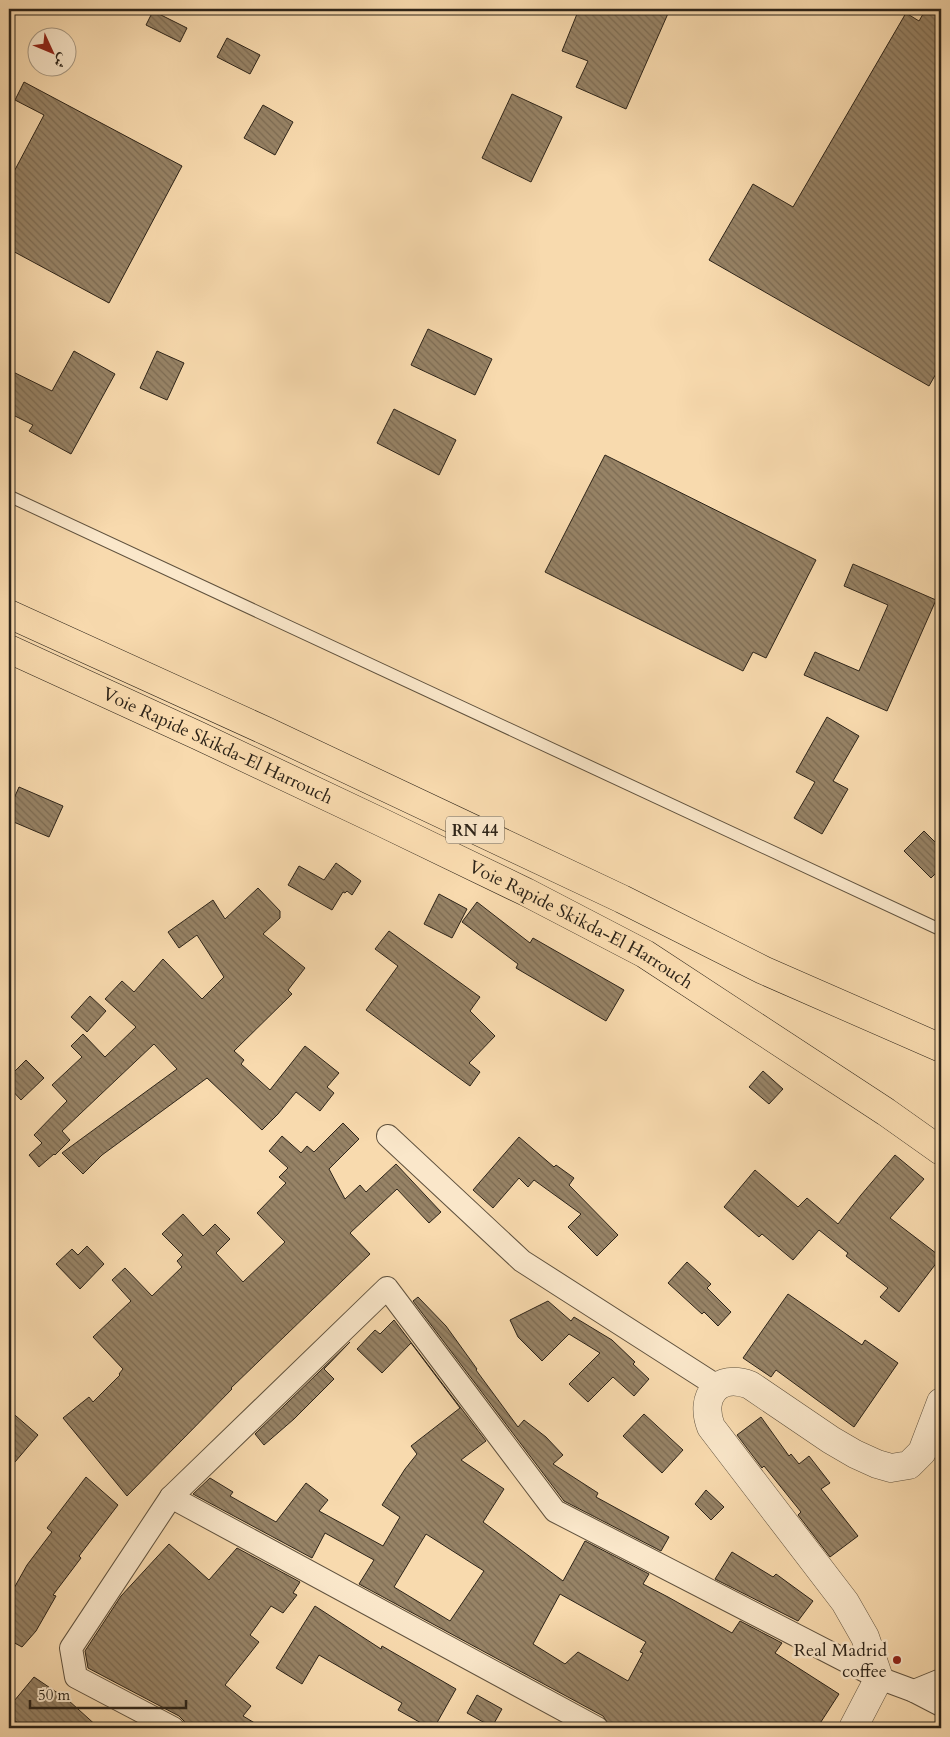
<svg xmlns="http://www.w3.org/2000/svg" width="950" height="1737" viewBox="0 0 950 1737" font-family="Cardo,Amiri,serif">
<defs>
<pattern id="building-back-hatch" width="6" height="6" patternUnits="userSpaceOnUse" patternTransform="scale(1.25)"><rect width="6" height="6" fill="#978366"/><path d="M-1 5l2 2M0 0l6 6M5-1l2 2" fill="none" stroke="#7c6b53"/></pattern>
</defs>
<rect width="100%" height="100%" fill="#f8daae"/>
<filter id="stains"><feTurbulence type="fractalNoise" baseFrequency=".004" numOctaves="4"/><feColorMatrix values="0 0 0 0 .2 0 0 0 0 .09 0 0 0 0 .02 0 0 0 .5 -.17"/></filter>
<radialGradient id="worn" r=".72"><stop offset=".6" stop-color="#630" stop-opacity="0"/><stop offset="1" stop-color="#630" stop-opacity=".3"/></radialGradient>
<g fill="url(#building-back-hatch)" stroke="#2d2419" fill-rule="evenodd">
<path d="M 579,9 L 670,9 L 626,109 L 576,87 L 588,61 L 562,51 Z"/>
<path d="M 926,9 L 941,9 L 941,365 L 929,386 L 709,260 L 753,184 L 793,207 L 906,13 L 919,21 Z"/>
<path d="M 153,11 L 187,28 L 180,42 L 146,25 Z"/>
<path d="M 227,38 L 260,55 L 250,74 L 217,57 Z"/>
<path d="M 24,82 L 182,166 L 109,303 L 9,249 L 9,181 L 44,115 L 15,100 Z"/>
<path d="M 512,94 L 562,117 L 531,182 L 482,158 Z"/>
<path d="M 263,105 L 293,122 L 275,155 L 244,138 Z"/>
<path d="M 428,329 L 492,359 L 475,395 L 411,365 Z"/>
<path d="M 74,351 L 115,374 L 71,454 L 29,431 L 33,425 L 9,413 L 9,370 L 52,391 Z"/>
<path d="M 157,351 L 184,363 L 167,400 L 140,388 Z"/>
<path d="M 394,409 L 456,440 L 439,475 L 377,443 Z"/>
<path d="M 605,455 L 816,560 L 766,658 L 753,652 L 743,671 L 545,572 Z"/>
<path d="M 853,564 L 936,600 L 887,711 L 804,675 L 815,652 L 859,671 L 888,605 L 844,586 Z"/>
<path d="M 827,717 L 859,736 L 833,781 L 848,789 L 822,834 L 794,818 L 815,782 L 796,772 Z"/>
<path d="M 19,787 L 63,806 L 49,837 L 9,820 L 9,810 Z"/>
<path d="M 924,831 L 941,848 L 941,868 L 931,878 L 904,851 Z"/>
<path d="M 336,863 L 361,881 L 352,895 L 347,891 L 345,893 L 343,892 L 332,910 L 288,885 L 299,866 L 324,880 Z"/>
<path d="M 258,888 L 280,911 L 280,918 L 263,934 L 305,968 L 288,990 L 292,994 L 234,1051 L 244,1060 L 241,1064 L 270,1090 L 305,1046 L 339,1073 L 327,1087 L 334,1093 L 320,1111 L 296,1092 L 278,1114 L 262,1130 L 207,1078 L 102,1155 L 83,1174 L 62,1153 L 177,1069 L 154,1044 L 62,1131 L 70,1140 L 55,1155 L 54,1154 L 39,1167 L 29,1155 L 42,1143 L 34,1135 L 67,1101 L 52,1085 L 82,1057 L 71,1046 L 83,1034 L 105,1057 L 136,1027 L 105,999 L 122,981 L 134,992 L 163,959 L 202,999 L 224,977 L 197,935 L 179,948 L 168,932 L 213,900 L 225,919 Z"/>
<path d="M 439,894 L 467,909 L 452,938 L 424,924 Z"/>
<path d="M 477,902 L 530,943 L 533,938 L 624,990 L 606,1021 L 516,968 L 518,964 L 462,922 Z"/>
<path d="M 389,931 L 480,997 L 470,1011 L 495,1036 L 469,1063 L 480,1072 L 470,1086 L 366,1010 L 398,966 L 375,949 Z"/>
<path d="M 90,996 L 106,1011 L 87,1032 L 71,1017 Z"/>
<path d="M 26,1060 L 44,1078 L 21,1100 L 9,1087 L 9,1077 Z"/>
<path d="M 763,1071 L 783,1089 L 769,1104 L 749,1087 Z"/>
<path d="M 343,1123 L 359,1139 L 329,1169 L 345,1199 L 360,1185 L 366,1192 L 396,1164 L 441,1212 L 429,1223 L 397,1189 L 350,1233 L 370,1254 L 231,1388 L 232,1389 L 127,1496 L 63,1418 L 89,1397 L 93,1402 L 120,1375 L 119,1374 L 123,1369 L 93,1337 L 131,1301 L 112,1280 L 125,1268 L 152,1296 L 182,1267 L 177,1261 L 183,1255 L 162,1234 L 183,1214 L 203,1236 L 215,1224 L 230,1239 L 216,1253 L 243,1282 L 285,1242 L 257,1213 L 286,1183 L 279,1177 L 288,1168 L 269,1151 L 282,1136 L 301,1153 L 307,1146 L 314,1152 Z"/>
<path d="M 519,1137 L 554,1167 L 556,1165 L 574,1178 L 569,1185 L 618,1235 L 597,1256 L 568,1227 L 581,1214 L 534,1180 L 528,1187 L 519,1178 L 493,1208 L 473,1190 Z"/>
<path d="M 895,1155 L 924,1179 L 890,1218 L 941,1257 L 899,1312 L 880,1297 L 888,1288 L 846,1256 L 848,1253 L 819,1230 L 793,1260 L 762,1234 L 759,1237 L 724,1207 L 755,1170 L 798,1207 L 807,1198 L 838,1224 L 861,1195 Z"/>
<path d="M 87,1246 L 104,1264 L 80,1289 L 56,1264 L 72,1249 L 78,1255 Z"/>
<path d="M 687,1262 L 711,1284 L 707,1288 L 731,1312 L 718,1326 L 704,1312 L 702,1314 L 668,1283 Z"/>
<path d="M 788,1294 L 862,1345 L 865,1340 L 898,1363 L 854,1427 L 776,1370 L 771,1377 L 743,1358 Z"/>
<path d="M 418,1297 L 446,1326 L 477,1369 L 476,1370 L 518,1427 L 524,1420 L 546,1437 L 563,1455 L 553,1464 L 598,1493 L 596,1497 L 669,1537 L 661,1551 L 564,1501 L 413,1301 Z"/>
<path d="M 548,1301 L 571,1321 L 574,1317 L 612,1340 L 635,1362 L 633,1364 L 649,1379 L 634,1396 L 613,1377 L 588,1402 L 569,1384 L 600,1353 L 569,1334 L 542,1361 L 518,1337 L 510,1320 Z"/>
<path d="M 394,1320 L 486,1441 L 461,1460 L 504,1489 L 483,1522 L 563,1581 L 585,1541 L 649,1574 L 643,1584 L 668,1597 L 732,1633 L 740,1621 L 782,1643 L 775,1653 L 839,1694 L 817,1728 L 616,1728 L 609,1725 L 603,1716 L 359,1584 L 374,1560 L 325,1533 L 312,1558 L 193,1494 L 210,1478 L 233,1492 L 230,1496 L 276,1522 L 306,1483 L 328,1500 L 319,1511 L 383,1546 L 400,1517 L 382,1505 L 405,1469 L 417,1454 L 411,1446 L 460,1408 L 411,1343 L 382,1373 L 357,1349 L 375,1330 L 380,1334 ZM 426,1534 L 484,1571 L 450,1621 L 394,1587 ZM 560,1594 L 646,1642 L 640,1652 L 643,1653 L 628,1681 L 578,1652 L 565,1664 L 533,1644 Z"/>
<path d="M 350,1342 L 324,1369 L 334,1379 L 294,1419 L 264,1445 L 255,1434 Z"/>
<path d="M 9,1410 L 38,1435 L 9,1469 Z"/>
<path d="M 644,1414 L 683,1450 L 662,1473 L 623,1436 Z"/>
<path d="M 761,1417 L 789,1456 L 791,1454 L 799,1464 L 809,1456 L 830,1483 L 821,1489 L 858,1536 L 830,1557 L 798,1515 L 801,1512 L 764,1466 L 762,1468 L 737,1435 Z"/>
<path d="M 86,1477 L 118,1505 L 79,1556 L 81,1558 L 53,1595 L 56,1596 L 36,1631 L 22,1647 L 9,1640 L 9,1597 L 27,1565 L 52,1532 L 47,1528 Z"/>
<path d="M 706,1490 L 724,1507 L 711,1520 L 695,1504 Z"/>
<path d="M 169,1544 L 209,1580 L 237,1548 L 300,1582 L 293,1593 L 297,1595 L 283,1613 L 271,1606 L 250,1635 L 259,1642 L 225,1685 L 251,1706 L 243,1716 L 263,1728 L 186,1728 L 184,1721 L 179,1716 L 88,1668 L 85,1651 L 121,1596 Z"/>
<path d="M 732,1552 L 773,1577 L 776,1574 L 813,1601 L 798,1621 L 715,1579 Z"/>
<path d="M 315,1606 L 381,1649 L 382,1646 L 456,1689 L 434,1728 L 430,1728 L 398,1710 L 402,1703 L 319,1655 L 302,1684 L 276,1668 Z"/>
<path d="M 34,1677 L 68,1700 L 99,1728 L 26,1728 L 9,1717 L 9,1707 Z"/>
<path d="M 477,1695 L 502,1709 L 492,1727 L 467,1713 Z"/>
</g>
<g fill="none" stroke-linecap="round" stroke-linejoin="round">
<g stroke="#60523e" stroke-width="13">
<path id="service" d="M 9,496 L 941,930"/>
</g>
<g stroke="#60523e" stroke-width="24">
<g id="minor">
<path d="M 388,1136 L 522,1261 L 717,1386"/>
<path d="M 171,1497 L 597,1728"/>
<path d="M 914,1691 L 941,1680"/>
<path d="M 173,1728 L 76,1677 L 71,1648 L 171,1497 L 387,1288 L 555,1511 L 879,1678 L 914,1691 L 941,1705"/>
</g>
</g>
<g stroke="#60523e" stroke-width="29">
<path id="tertiary" d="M 853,1728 L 879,1678 L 865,1637 L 845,1602 L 711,1427 C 699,1396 718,1373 750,1385 L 831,1440 L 855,1454 L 877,1464 L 891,1468 L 909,1465 L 922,1452 L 941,1402"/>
</g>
<g stroke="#2d2419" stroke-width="29">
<g id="trunk">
<path d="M 9,614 L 266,731 L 622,899 L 763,970 L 941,1048"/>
<path id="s1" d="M 9,649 L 199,736 L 383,823 L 526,892 L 645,954 L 886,1112 L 941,1151"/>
</g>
</g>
<use href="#service" stroke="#fae7ca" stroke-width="11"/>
<use href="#minor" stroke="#fae7ca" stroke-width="22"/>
<use href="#tertiary" stroke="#fae7ca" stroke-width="28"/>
<use href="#trunk" stroke="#f8daae" stroke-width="28"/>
</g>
<circle fill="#8f2418" stroke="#fae7ca" stroke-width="2" cx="897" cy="1660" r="5"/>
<g text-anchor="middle" stroke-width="5" stroke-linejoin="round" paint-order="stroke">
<rect fill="#fae7ca" stroke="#6a5e4e" stroke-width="1" x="446" y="816.5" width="58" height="27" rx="4"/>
<g font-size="16" font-weight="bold" fill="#2d2419">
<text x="475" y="836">RN 44</text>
</g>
<g font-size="18" fill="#2d2419" stroke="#fae7ca">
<text dy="6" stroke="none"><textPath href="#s1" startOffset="230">Voie Rapide Skikda-El Harrouch</textPath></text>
<text dy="6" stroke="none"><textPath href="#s1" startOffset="635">Voie Rapide Skikda-El Harrouch</textPath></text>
</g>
<g font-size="18" fill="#2d2419" stroke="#fae7ca" text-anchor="end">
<text x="887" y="1656">Real Madrid<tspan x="887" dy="21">coffee</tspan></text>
</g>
</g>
<rect width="950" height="1737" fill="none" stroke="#f8daae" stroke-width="30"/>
<rect x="10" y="10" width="930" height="1717" fill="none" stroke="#2d2419" stroke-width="2.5"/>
<rect x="15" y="15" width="920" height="1707" fill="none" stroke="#2d2419"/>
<g transform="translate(52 52) rotate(134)"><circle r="24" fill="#fae7ca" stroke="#a89983"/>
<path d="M0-4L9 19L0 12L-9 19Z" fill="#8f2418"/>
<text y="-8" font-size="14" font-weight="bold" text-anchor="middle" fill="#2d2419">ش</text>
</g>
<path d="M30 1700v8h156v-8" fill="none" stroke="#2d2419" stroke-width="2.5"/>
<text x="38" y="1700" font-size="15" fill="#2d2419" stroke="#fae7ca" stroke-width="4" paint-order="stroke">50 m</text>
<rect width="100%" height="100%" filter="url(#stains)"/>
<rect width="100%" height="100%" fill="url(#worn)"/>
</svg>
